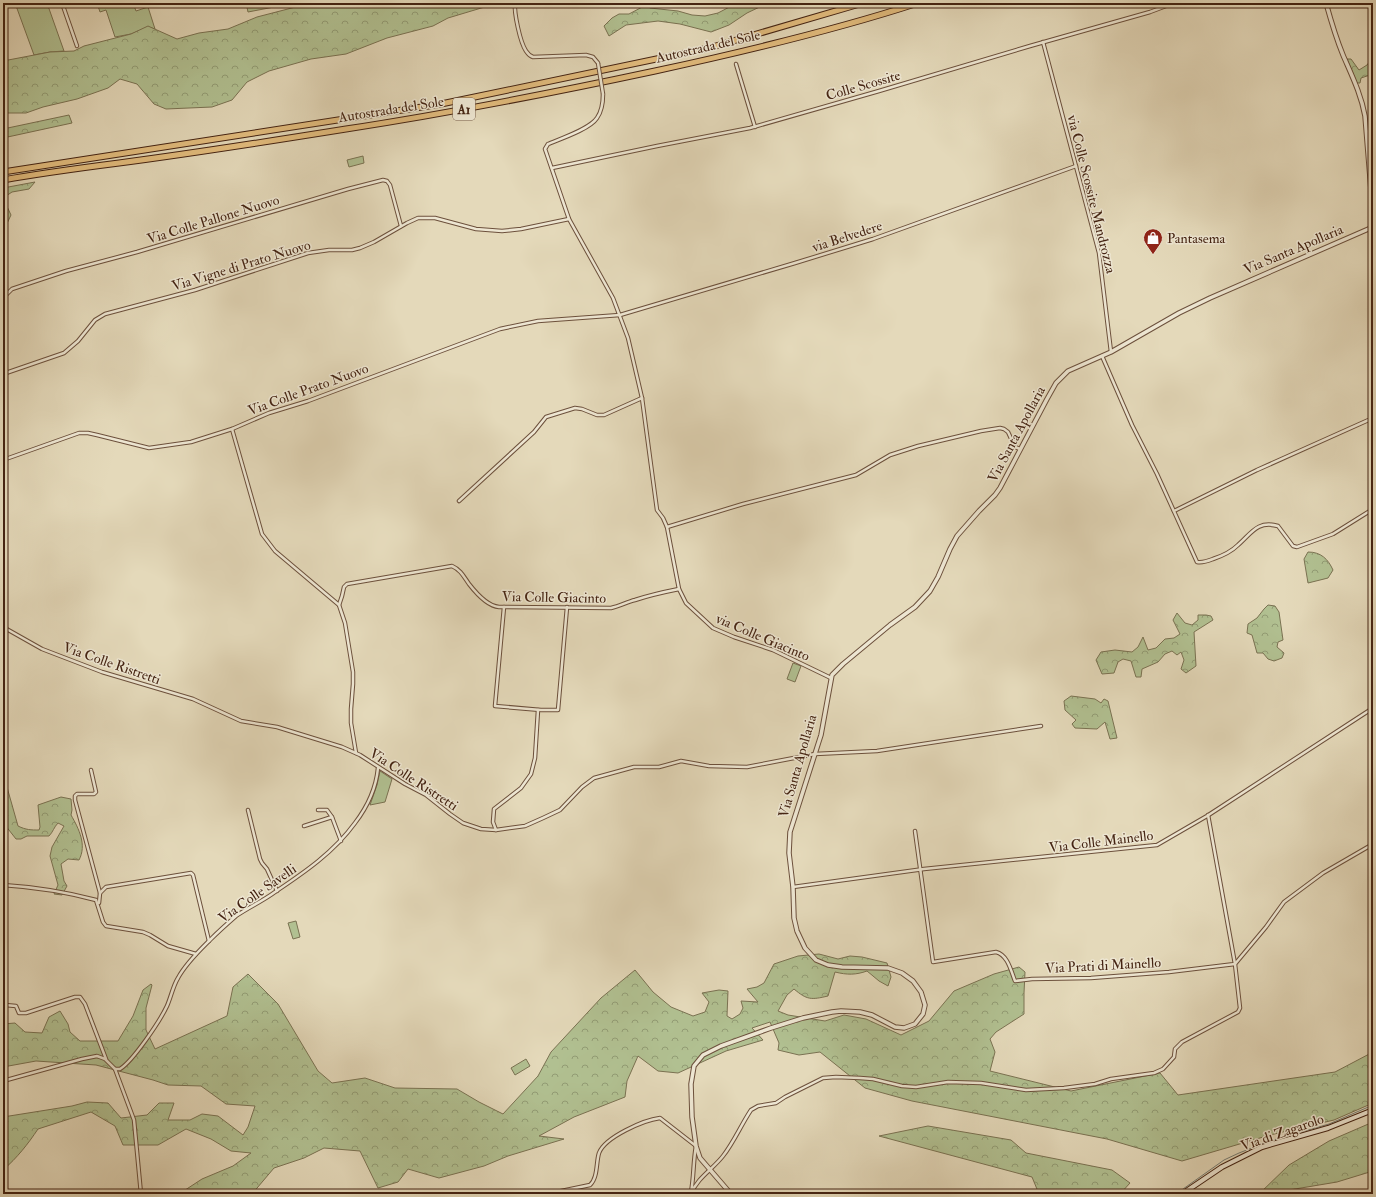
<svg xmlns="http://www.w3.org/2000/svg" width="1376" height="1197" viewBox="0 0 1376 1197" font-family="'IM FELL Double Pica',serif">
<defs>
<pattern id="forest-crowns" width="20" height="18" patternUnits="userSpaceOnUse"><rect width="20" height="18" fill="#b1c091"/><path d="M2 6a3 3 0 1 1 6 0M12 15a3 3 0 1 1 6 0" fill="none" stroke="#929c75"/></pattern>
</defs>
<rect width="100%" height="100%" fill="#e4d9ba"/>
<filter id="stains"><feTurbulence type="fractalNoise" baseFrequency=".005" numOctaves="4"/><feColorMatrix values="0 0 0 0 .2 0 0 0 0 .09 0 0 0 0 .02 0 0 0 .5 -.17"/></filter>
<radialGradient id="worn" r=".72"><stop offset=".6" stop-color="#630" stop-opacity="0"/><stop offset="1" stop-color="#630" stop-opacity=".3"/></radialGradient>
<g fill="#b1c091" stroke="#7a7252">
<path d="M 15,3 L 47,3 L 64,51 L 50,52 L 34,55 Z"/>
<path d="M 97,3 L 119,3 L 120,4 L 133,3 L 136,11 L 148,7 L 155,29 L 148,27 L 131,34 L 115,37 L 106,10 L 100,12 Z"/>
<path d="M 246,3 L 295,3 L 248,12 Z"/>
<path d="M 363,156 L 364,163 L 349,167 L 347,160 Z"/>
<path d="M 793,663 L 801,666 L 795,682 L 787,679 Z"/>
<path d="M 380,771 L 392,779 L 385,802 L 370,805 L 377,785 Z"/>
<path d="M 296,921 L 300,937 L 293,939 L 288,923 Z"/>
<path d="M 526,1059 L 530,1066 L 515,1075 L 511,1068 Z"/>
</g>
<g fill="url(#forest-crowns)" stroke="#7a7252">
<path d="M 311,3 L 498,3 L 448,18 L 433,26 L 387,38 L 346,54 L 311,59 L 269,71 L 247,82 L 232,100 L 212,107 L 166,109 L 154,104 L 137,84 L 120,79 L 108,88 L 77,99 L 43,107 L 26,113 L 3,113 L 3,61 L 50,52 L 74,51 L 84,46 L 131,34 L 148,26 L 177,39 L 199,33 L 228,29 L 257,17 Z"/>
<path d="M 737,3 L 768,3 L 747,13 L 729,25 L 711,32 L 680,24 L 658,21 L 626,25 L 609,36 L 604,26 L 612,18 L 619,14 L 629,14 L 646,5 L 650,8 L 678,11 L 692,15 L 705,16 L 718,13 Z"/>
<path d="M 1373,57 L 1373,74 L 1361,78 L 1360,83 L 1357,83 L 1347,59 L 1351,59 L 1359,70 L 1367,65 Z"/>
<path d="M 69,115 L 72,123 L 3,138 L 3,129 Z"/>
<path d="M 1373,119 L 1372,148 L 1370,148 L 1369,134 Z"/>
<path d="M 35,182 L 29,189 L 12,192 L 3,198 L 11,215 L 3,232 L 3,188 Z"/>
<path d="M 1308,552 C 1321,552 1328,559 1333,570 L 1328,578 L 1308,583 L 1304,559 Z"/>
<path d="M 1268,605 L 1275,606 L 1279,612 L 1283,640 L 1278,642 L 1277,647 L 1284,653 L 1282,658 L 1274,661 L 1268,659 L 1263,653 L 1257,653 L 1252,635 L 1247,633 L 1248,624 L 1257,618 L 1264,609 Z"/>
<path d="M 1177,613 L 1185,623 L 1192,625 L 1198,620 L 1198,615 L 1206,615 L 1211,616 L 1213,620 L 1194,632 L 1196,666 L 1186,673 L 1181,669 L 1184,660 L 1181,652 L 1177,655 L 1172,651 L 1165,654 L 1158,662 L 1142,669 L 1141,677 L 1136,677 L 1131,661 L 1123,659 L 1118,662 L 1114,673 L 1102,674 L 1096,660 L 1101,652 L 1115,650 L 1132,652 L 1138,647 L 1143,637 L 1148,650 L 1156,648 L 1165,639 L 1174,638 L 1180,634 L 1173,620 Z"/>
<path d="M 1071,696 L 1095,699 L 1101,703 L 1104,699 L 1108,701 L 1117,738 L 1110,739 L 1105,722 L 1097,729 L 1075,728 L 1072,724 L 1076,720 L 1065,710 L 1064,701 Z"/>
<path d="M 3,773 L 18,826 C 26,830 31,830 39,830 L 40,827 L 38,805 L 61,797 L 71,799 L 72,810 L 71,815 C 79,829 87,845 79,860 L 68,859 L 61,864 L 64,881 L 67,886 L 62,895 L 54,894 L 58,885 L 50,856 L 52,847 L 64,826 L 58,823 C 54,827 53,832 49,836 L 27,836 L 21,839 L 16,839 L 5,825 L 3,824 Z"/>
<path d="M 819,954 L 838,959 L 850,956 L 862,957 L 887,963 L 891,977 L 888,986 L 879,981 L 867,971 C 856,975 847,975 835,972 L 828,996 C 811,1000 807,1000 794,989 L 787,995 L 778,1011 L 788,1015 L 825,1021 L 844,1015 L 866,1019 L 901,1035 L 929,1021 L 954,991 L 994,974 L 1019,967 L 1025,972 L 1024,993 L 1024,1014 L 996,1032 L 990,1039 L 995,1052 L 990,1071 L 1071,1091 L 1160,1073 L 1178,1095 L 1335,1072 L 1373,1052 L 1373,1103 L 1334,1120 L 1270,1135 L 1182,1161 L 1107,1139 L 912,1101 L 865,1088 L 820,1052 L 799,1055 L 778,1050 L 779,1043 L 770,1022 L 752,1028 L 763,1040 L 726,1051 L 678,1073 L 658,1071 L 638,1056 L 627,1081 L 625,1097 L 574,1117 L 539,1136 L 564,1139 L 508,1156 L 484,1166 L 439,1178 L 408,1169 L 398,1182 L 378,1188 L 360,1151 L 324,1148 L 304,1158 L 274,1168 L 252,1194 L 179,1194 L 202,1179 L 233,1166 L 251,1153 L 231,1151 L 211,1139 L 186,1129 L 158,1145 L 123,1145 L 115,1126 L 91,1112 L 38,1129 C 28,1144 17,1158 3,1170 L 3,1117 L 72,1106 L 87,1102 L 108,1103 L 121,1118 L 147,1115 L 159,1103 L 174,1103 L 168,1120 L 190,1120 L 202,1114 L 218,1116 L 243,1135 L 248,1127 L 255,1106 L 226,1104 L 201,1086 L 168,1085 L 153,1080 L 96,1065 L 36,1061 L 3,1067 L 3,1024 L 15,1023 L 25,1032 L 42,1033 L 49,1017 L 60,1011 L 68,1024 L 70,1032 L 80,1041 L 118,1041 L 133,1016 L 143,990 L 151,984 L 152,985 L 146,1008 L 146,1030 L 155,1049 L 227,1016 L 233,987 L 248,974 L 278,1004 L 318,1071 L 332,1083 L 365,1078 L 395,1088 L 457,1089 L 479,1102 L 503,1114 L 538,1076 L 551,1052 L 601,998 L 635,970 L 653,992 L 671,1007 L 693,1016 L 705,1012 L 709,1002 L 702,993 L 719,990 L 728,991 L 727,1016 L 732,1019 L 740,1014 L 743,1008 L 741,1001 L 758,1002 L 747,989 L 757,987 L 764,983 L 774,964 L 798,956 Z"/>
<path d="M 1373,1122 L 1373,1171 L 1337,1182 L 1289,1190 L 1277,1194 L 1259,1194 L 1289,1165 L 1329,1141 Z"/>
<path d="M 928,1126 L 1011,1140 L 1026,1153 L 1112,1170 L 1130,1183 L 1120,1194 L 1039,1194 L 1032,1177 L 879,1136 Z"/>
</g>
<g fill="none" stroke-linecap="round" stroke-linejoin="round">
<g stroke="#767d76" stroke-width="1">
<path d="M 753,4 L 754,3"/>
<path d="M 1176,1194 L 1224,1160 L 1239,1153 L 1270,1141 L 1329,1124 L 1373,1105"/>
</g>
<g stroke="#6c503c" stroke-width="4.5">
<g id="minor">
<path d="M 62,3 L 77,46"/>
<path d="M 515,3 C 514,13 520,42 526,51 C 528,54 530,56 533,57 L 586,55 L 593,57 L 598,63"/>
<path d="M 1043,42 L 1099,253 L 1111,352"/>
<path d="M 736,64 L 755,127"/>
<path d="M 603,94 C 603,102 602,111 597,118 C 590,129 560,139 548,144 L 545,149 L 569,219 L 613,298 L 628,338 L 642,398 L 657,510 L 663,518 L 667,527 L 679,589 L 686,603 L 713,628 L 734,637 L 773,650 L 831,678"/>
<path d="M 552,168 L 657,146 L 750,128 L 879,91 L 1030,46 L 1150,12 L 1174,3"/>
<path d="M 3,298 L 12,289 L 66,271 L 137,252 L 348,189 L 383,180 L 387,181 L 390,185 L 401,226"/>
<path d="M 1102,356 L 1132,425 L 1157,474 L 1197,562 C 1203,563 1208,561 1213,559 C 1222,556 1231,552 1238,545 C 1251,534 1257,520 1278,526 L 1293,546 L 1297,547 L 1333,534 L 1373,509"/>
<path d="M 3,374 L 64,353 L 78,341 L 95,320 L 105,314 L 195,290 L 308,253 L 329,250 L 352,250 L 360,248 L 374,242 L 407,223 L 418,218 L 435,218 L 476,229 L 502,231 L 521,229 L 569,219"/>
<path d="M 232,429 L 262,534 L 275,551 L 339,605"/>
<path d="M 3,460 L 79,433 L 88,433 L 97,435 L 149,448 L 191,442 L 232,429 L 269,413 L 308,401 L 500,329 L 538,321 L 620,315 L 795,263 L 873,239 L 1076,166"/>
<path d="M 459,501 L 534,432 L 546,417 L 575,408 L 582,409 L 597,415 L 604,415 L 642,398"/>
<path d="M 1174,511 L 1257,470 L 1373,418"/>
<path d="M 667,527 L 743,504 L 856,475 L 890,455 L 918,446 L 981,431 L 1000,428 L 1004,429 L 1008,432 L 1015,447 L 1020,449"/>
<path d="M 504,607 L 495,706 L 541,710 L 558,710 L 567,607"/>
<path d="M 3,627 L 42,649 L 102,672 L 193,699 L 241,721 L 277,727 L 342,747 L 360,755 L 405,784 L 426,795 L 450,814 L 463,823 L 481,829 L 496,830 L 525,826 L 543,818 L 560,810 L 582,787 L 594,778 L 634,767 L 659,767 L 681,761 L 709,766 L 747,767 L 815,754 L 877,751 L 1041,726"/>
<path d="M 356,753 L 351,723 L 351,709 L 353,684 L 353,672 L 345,623 L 339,605 L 342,596 L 344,587 L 347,584 L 452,566 C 461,570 464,577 469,584 C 476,593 487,606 499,607 L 611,608 C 620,606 627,602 635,600 C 650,595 664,592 679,589"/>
<path d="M 91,770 L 96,792 L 94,794 L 77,794 L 75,796 L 75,800 L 100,893"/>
<path d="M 248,810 L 260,859 L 262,863 L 267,869 L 277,891"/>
<path d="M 318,810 L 327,810 L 332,817"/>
<path d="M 304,826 L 332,817 L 341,841"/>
<path d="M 496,830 L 493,822 L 494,809 L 521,788 L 531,774 L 535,758 L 538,710"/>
<path d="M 915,831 L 933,962 L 996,952 C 1008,955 1011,971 1015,981 L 1032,979 L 1091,978 L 1169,972 L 1235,964 L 1208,815"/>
<path d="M 3,885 C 34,887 66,892 96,900 L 103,922 L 106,926 L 143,932 L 150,935 L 168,946 L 196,954"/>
<path d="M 793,887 L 924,869 L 1157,845 L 1207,816 L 1373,708"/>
<path d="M 99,903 L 100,893 L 106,887 L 191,873 L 193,875 L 209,941"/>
<path d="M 5,1005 L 16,1006 L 19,1013 L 26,1013 L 75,997 L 80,997 L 85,1004 L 106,1059"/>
<path d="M 115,1069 L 120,1069 C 133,1061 160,1021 167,1006 C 171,997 173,986 178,978 C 186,963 200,950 211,939 C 219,931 228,923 236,916 C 249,907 263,901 275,892 C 305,872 334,852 355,823 C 368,806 376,789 378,768"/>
<path d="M 3,1081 L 82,1059 L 97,1056 L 105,1059 L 115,1069 L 134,1120 L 141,1194"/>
<path d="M 547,1194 L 590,1185 C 598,1178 596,1162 599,1153 C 605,1137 644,1120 660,1118 L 696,1146 C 693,1162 694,1177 691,1192"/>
<path d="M 691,1194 C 697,1178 713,1169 723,1156 C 734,1142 741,1125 751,1110 L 758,1106 L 776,1103 L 785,1097 L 823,1078 L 836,1077 L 860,1078 L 873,1079 L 902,1086 L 916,1087 L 948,1082 L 981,1083 L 1026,1090 L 1064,1088 L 1095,1084 L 1111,1079 L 1154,1073 L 1163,1069 L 1174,1057 L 1175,1049 L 1182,1042 L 1238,1012 L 1240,1008 L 1235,964 L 1266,927 L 1284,902 L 1323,873 L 1373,844"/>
</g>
</g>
<g stroke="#6c503c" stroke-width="5.5">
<g id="tertiary">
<path d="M 1326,3 C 1331,21 1336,38 1343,55 C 1352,76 1361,94 1365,116 L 1373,215"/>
<path d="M 731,1194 L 700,1158 L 696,1146 L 692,1117 L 691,1084 L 694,1066 L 703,1055 L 721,1046 L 771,1028 L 803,1018 L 832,1012 L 841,1011 L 860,1012 L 872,1015 L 895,1027 L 904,1028 L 915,1024 L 923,1014 L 925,1005 L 921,992 L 913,981 L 902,973 L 888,968 L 842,967 L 828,965 L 816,960 L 805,948 L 797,931 L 794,918 L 793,887 L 789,853 L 790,832 L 821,735 L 832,675 L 843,664 L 890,625 L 915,607 L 930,591 L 938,577 L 950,549 L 957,536 L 979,511 L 995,495 L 1000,488 L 1047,399 L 1056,383 L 1068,371 L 1111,352 L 1179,313 L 1210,298 L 1373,227"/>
</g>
</g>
<g stroke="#442312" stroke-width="6">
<path id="secondary" d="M 1182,1194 L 1222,1167 L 1262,1147 L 1328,1128 L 1373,1110"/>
</g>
<g stroke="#442312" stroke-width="7">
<g id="motorway">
<path d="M 3,172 L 441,104 L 709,48 L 863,3"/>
<path d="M 3,180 C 42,173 80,168 119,163 C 195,153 271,141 346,129 C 450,113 552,93 655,71 C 743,52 832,31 918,3"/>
</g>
</g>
<use href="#minor" stroke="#ede6d2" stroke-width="2.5"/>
<use href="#tertiary" stroke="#ede6d2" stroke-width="3.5"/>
<use href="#secondary" stroke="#ede6d2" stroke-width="4"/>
<use href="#motorway" stroke="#e2bc7d" stroke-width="5"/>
<g stroke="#6c503c" stroke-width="4.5" stroke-linecap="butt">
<path id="minor-bridge" d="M 598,63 L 603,94"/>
</g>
<use href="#minor-bridge" stroke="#ede6d2" stroke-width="2.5"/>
</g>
<defs>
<g id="shop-pin" transform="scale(1)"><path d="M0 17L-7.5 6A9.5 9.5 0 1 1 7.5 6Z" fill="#8f2418" stroke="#ede6d2"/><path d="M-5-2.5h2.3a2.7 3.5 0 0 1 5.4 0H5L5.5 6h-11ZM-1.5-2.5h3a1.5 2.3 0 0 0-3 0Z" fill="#fff"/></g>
</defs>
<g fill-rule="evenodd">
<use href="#shop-pin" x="1153" y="238"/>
</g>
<g text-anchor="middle" stroke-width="3" stroke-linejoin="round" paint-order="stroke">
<rect fill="#ede6d2" stroke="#775e4c" stroke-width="1" x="453" y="98" width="22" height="22" rx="3"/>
<g font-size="13" font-weight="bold" fill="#442312">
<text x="464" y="114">A1</text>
</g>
<g font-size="14" fill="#442312" stroke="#ede6d2">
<text transform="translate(708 46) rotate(-13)" y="5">Autostrada del Sole</text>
<text transform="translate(863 85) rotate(-16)" y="5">Colle Scossite</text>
<text transform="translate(391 109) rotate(-9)" y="5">Autostrada del Sole</text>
<text transform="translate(1092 194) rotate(76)" y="5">via Colle Scossite Mandrozza</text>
<text transform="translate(213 219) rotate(-17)" y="5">Via Colle Pallone Nuovo</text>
<text transform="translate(847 236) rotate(-18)" y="5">via Belvedere</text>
<text transform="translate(1293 249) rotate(-23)" y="5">Via Santa Apollaria</text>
<text transform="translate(241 265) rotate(-17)" y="5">Via Vigne di Prato Nuovo</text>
<text transform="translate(308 389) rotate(-20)" y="5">Via Colle Prato Nuovo</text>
<text transform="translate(1016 434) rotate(-62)" y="5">Via Santa Apollaria</text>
<text transform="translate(554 597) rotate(1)" y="5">Via Colle Giacinto</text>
<text transform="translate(763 637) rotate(23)" y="5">via Colle Giacinto</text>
<text transform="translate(112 663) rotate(19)" y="5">Via Colle Ristretti</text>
<text transform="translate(797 766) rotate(-74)" y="5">Via Santa Apollaria</text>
<text transform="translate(414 779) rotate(33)" y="5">Via Colle Ristretti</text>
<text transform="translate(1101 841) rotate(-7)" y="5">Via Colle Mainello</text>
<text transform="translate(257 893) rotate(-35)" y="5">Via Colle Savelli</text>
<text transform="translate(1103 965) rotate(-3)" y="5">Via Prati di Mainello</text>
<text transform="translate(1282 1132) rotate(-19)" y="5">Via di Zagarolo</text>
</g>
<g font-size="14" fill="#442312" stroke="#ede6d2" text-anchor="start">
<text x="1167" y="243">Pantasema</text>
</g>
</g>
<rect width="1376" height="1197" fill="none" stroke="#e4d9ba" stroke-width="16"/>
<rect x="4" y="4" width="1368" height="1189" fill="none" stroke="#442312" stroke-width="2"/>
<rect x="8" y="8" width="1360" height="1181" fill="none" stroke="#442312"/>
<rect width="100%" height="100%" filter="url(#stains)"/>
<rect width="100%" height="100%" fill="url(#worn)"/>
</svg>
